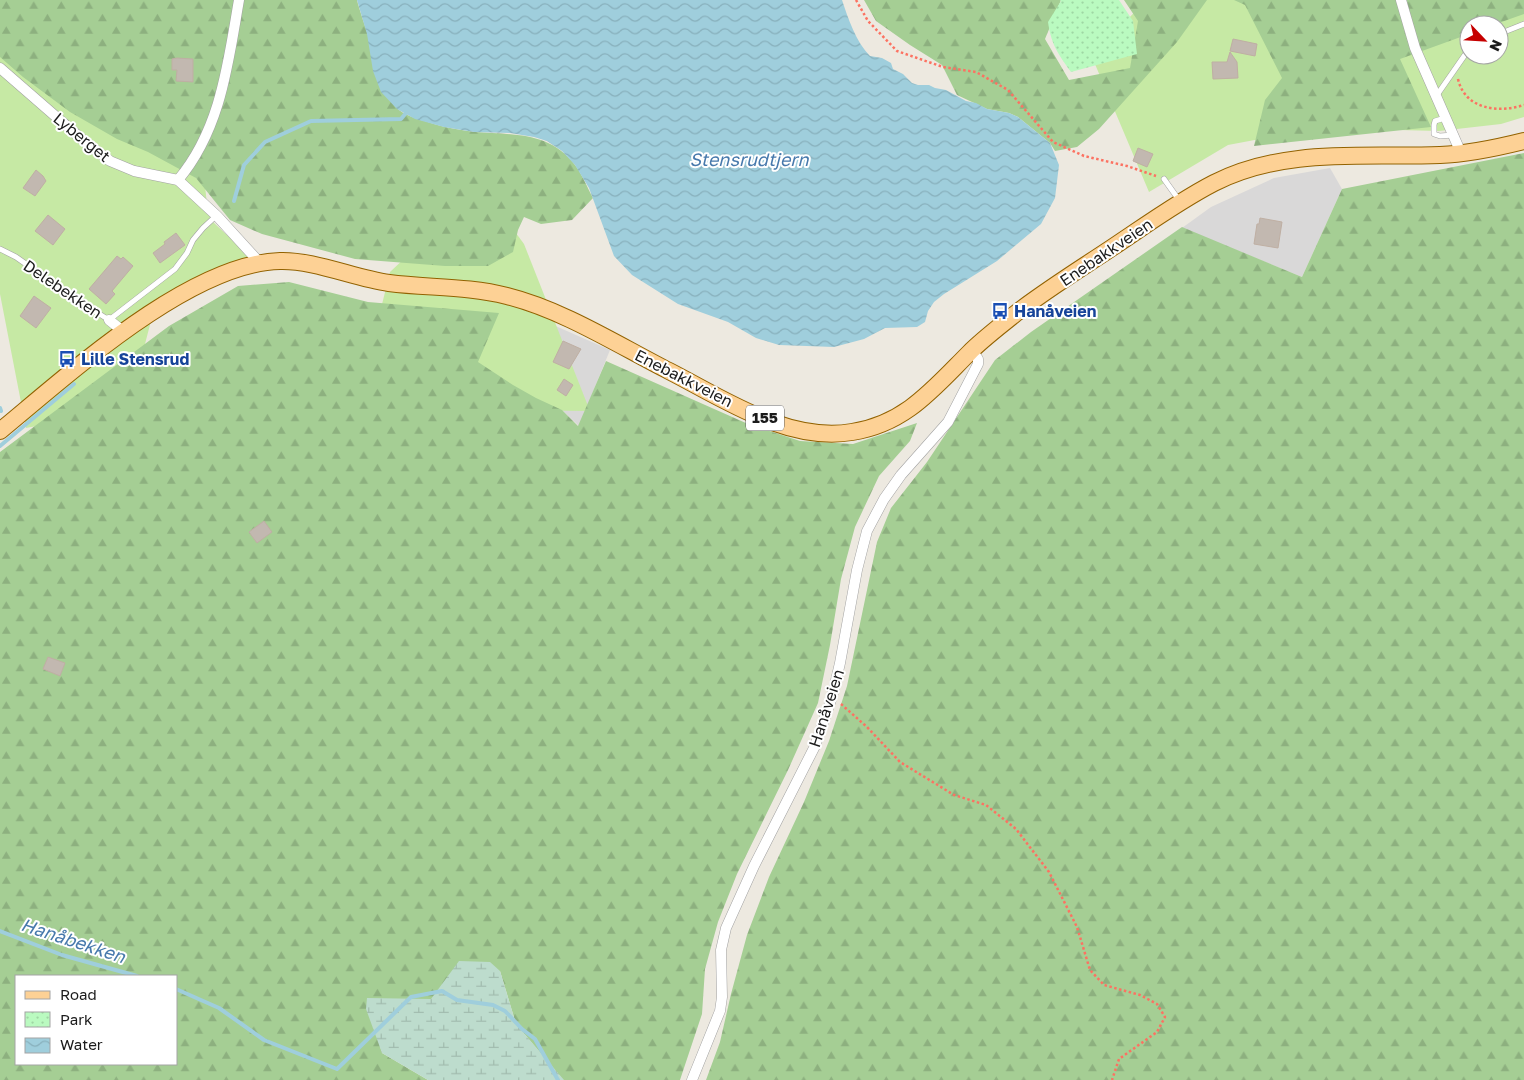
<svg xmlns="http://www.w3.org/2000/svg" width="1524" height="1080" viewBox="0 0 1524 1080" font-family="'Golos Text',sans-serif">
<defs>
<pattern id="forest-firs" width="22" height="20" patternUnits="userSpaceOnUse" patternTransform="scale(1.25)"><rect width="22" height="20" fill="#a5ce94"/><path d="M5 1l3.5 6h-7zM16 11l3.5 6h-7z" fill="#8db07f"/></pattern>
<pattern id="wetland-marsh" width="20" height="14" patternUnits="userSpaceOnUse" patternTransform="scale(1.25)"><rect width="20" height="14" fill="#bddccd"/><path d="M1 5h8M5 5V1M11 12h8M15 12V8" fill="none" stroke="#a2bcaf"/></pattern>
<pattern id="park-dots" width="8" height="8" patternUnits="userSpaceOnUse" patternTransform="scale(1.25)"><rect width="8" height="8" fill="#bafac0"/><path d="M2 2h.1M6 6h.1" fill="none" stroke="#9fd6a4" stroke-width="1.8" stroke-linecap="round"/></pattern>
<pattern id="water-waves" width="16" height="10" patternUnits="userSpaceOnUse" patternTransform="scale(1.25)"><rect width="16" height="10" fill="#9fcedc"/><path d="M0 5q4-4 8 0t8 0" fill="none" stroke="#88b0bc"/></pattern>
</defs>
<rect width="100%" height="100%" fill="#ede9e0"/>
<g fill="#d9d8d8">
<path d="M 1330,168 L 1342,189 L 1302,277 L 1182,228 L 1211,207 L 1274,178 Z"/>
<path d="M 526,313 L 610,350 L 579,426 L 562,410 Z"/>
</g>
<g fill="#c6e9a4" fill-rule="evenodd">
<path d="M 0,0 L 205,186 L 207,204 L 213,222 L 244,251 L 264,257 L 221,266 L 152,317 L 145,344 L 176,400 L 26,428 L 0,294 Z"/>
<path d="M 1146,0 L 1524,0 L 1524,117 L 1501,124 L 1439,131 L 1318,128 L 1228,145 L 1149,192 L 1092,57 ZM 1469,25 L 1499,25 L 1499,55 L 1469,55 Z"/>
<path d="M 443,222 L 513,229 L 524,244 L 590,411 L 356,409 L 390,272 Z"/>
</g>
<g fill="url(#forest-firs)" fill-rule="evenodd">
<path d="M 0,0 L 357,0 C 360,14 391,103 399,110 C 408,117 422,120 434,124 C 447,128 461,130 475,132 C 511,135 550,131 575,165 C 582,174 587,187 593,198 L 572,220 L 541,224 L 524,217 L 518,230 L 513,252 L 488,266 L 445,266 L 355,259 L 262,234 L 230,220 L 196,178 L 148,152 L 117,139 L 70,112 L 23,77 L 0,57 Z"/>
<path d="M 864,0 L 1061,0 L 1045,39 L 1069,80 L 1130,68 L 1138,21 L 1124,0 L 1207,0 L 1177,42 L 1099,129 L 1077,147 L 1055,151 L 1050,143 L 1018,117 L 1009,113 L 987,109 L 957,95 L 942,65 L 910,45 L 876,21 Z"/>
<path d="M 1234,0 L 1524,0 L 1524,14 L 1493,25 L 1469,25 L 1469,34 L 1400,59 L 1431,127 L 1254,146 L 1265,100 L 1282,78 L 1245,5 Z"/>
<path d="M 1524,153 L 1524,1080 L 706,1080 L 720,1042 L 731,994 L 747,935 L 769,877 L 804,802 L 829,741 L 847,686 L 877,542 L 891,508 L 927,462 L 995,360 L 1031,332 L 1182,227 L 1302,277 L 1342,189 Z"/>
<path d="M 289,282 L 368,302 L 499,313 L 478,362 L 513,385 L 536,398 L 562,410 L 578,426 L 606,361 L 748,424 L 800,441 L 853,444 L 917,423 L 910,441 L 879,476 L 855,527 L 841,579 L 830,645 L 818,703 L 788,770 L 737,874 L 718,922 L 705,969 L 702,1014 L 680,1080 L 563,1080 L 516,1024 L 500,971 L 431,999 L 367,999 L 382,1053 L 428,1080 L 0,1080 L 0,452 L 169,326 L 238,286 ZM 16,976 L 176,976 L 176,1064 L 16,1064 Z"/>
</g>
<path fill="url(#wetland-marsh)" d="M 459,961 L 490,962 L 500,971 L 516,1024 L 564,1080 L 428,1080 L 382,1053 L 366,1009 L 367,998 L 431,999 Z"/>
<path fill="url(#park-dots)" d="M 1060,0 L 1119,0 L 1133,21 L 1137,54 L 1071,72 C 1058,54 1051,44 1048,22 L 1061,1 Z"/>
<path fill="url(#water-waves)" d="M 357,0 L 842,0 C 848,18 856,42 870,56 L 882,58 L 891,63 L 893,69 L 903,74 L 912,83 L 918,85 L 929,85 L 935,88 L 946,90 L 966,101 L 976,103 L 987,109 L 1009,113 L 1018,117 L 1050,143 L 1059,165 L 1055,198 L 1041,224 L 997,261 L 944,294 L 934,302 L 928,311 L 925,322 L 917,327 L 885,328 L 864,339 L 834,347 L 779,345 L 756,338 L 728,322 L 678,304 L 632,275 L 614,256 L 589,188 L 575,165 L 562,151 L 547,141 L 534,137 L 510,133 L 474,132 L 444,127 L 415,119 L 397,109 L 381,92 L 373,71 L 367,34 Z"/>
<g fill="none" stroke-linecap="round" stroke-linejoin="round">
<g stroke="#9fcedc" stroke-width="4">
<path d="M 234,201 L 244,165 L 265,142 L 311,121 L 401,119 L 406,113"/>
<path d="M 0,408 L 1,411"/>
<path d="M 0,446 L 74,384"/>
<path d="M 0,931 L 62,955 L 137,976"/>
<path d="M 176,989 L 219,1008 L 264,1040 L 337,1069 L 411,997 L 442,991 L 457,1000 L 493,1005 L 505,1011 L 522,1029 L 535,1039 L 558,1080"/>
</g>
</g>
<g fill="#c2b8b0" stroke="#bfafa3">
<path d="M 1233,39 L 1257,44 L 1255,56 L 1230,51 Z"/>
<path d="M 1230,52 L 1237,62 L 1238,78 L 1213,79 L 1212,62 L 1227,62 Z"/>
<path d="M 177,58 L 193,59 L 193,82 L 176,81 L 177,70 L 172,70 L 172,59 Z"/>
<path d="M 1138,148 L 1153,154 L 1147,167 L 1133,161 Z"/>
<path d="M 36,170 L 43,176 L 46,181 L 35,196 L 23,188 Z"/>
<path d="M 48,215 L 65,229 L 53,245 L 35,231 Z"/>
<path d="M 1260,218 L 1282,222 L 1278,248 L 1254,244 L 1257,224 L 1259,224 Z"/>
<path d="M 176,233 L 185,245 L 160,263 L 153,253 L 165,244 L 164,242 Z"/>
<path d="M 117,256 L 121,259 L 123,257 L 133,266 L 112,291 L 115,294 L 106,304 L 89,289 Z"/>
<path d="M 34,296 L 51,308 L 36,328 L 20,316 Z"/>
<path d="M 563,341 L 581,349 L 569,369 L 553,362 Z"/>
<path d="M 564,379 L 573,385 L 566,396 L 557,390 Z"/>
<path d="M 264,521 L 272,532 L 257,543 L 249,532 Z"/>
<path d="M 48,657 L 65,663 L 60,676 L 43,669 Z"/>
</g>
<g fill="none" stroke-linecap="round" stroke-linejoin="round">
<g stroke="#a2a2a2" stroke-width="6">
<g id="lane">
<path d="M 1499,34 L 1524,24"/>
<path d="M 1437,95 L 1469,49"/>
<path d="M 1445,118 L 1435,121 L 1434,125 L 1434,134 L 1440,136 L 1453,135"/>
<path d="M 1164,179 L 1179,200"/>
<path d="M 0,249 L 16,257 L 77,300 L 109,320 L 175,269 L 187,253 L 193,240 L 203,228 L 216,216"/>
</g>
</g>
<g stroke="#a2a2a2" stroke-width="11">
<g id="street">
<path d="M 1401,0 L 1415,48 L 1461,153"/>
<path d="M 0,68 L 84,141 L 110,161 L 134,171 L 178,180 L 217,216 L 260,263"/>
<path d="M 178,180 C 221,129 228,63 239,0"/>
<path d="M 109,320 L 124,332"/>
<path d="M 692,1080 L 720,1011 L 722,997 L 721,950 L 726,928 L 754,866 L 815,746 L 832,697 L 840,663 L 857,570 L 867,531 L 884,499 L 901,475 L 948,422 L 978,364 L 978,359 L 972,350"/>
</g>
</g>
<g stroke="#926200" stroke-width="18">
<path id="primary" d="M 0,431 C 68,375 190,263 280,261 C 314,260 354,278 389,283 C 428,288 468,286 507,296 C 563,310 618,345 669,371 C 724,399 788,443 852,432 C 905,424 933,389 969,353 C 983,339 999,327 1015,314 C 1046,290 1080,269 1113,247 C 1146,225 1179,201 1214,183 C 1285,147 1364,158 1440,155 C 1469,154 1496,148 1524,141"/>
</g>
<g stroke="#fc7262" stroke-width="2.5" stroke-dasharray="2.5 2.5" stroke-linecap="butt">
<path d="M 856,0 L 868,21 L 897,51 L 943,67 L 976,72 L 1008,90 L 1053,142 L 1084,156 L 1127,166 L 1156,176"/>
<path d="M 1458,79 C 1465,110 1499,113 1524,105"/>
<path d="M 841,704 L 867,727 L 900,762 L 954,795 L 986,805 L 1016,829 L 1049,872 L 1077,927 L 1090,970 L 1104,985 L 1140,995 L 1157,1004 L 1165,1017 L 1157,1032 L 1119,1059 L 1112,1080"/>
</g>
<use href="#lane" stroke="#fff" stroke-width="5"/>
<use href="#street" stroke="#fff" stroke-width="10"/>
<use href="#primary" stroke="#fdd195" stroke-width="16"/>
</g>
<defs>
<g id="bus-bare" transform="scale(1.35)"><path d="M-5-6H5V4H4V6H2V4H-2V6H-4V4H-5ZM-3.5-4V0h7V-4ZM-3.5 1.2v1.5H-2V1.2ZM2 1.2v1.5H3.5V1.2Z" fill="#1a4fb4" stroke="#fff" stroke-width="2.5" paint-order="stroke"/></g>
</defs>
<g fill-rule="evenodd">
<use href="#bus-bare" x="1000" y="311"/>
<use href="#bus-bare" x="67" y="359"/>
</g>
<g text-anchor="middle" stroke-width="4" stroke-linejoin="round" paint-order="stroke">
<rect fill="#fff" stroke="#5f5f5f" stroke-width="1" x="746" y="405.5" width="38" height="25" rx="4"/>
<g font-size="15" font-weight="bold" fill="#1b1b1b">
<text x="765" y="423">155</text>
</g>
<g font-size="16" fill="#1b1b1b" stroke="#fff">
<text transform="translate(82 137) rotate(39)" y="6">Lyberget</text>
<text transform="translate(1106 252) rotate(-34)" y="6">Enebakkveien</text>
<text transform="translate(63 289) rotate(34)" y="6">Delebekken</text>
<text transform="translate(684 378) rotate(27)" y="6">Enebakkveien</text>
<text transform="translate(826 708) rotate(-72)" y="6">Hanåveien</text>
</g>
<g font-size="16" font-weight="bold" fill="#164399" stroke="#fff" text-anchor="start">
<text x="1014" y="317">Hanåveien</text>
<text x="81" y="365">Lille Stensrud</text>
</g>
<g font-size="18" font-style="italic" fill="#4779ac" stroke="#fff">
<text x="749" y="166">Stensrudtjern</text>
<text transform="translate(73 941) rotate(18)" y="6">Hanåbekken</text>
</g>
</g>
<rect x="15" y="975" width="162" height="90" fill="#ffffff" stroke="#a4a4a4"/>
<rect x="25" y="991" width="25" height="8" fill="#fdd195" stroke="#a4a4a4"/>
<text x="60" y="1000" font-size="15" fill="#1b1b1b">Road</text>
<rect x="25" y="1012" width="25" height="15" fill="url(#park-dots)" stroke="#a4a4a4"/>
<text x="60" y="1025" font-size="15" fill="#1b1b1b">Park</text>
<rect x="25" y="1038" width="25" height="15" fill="url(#water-waves)" stroke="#a4a4a4"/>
<text x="60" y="1050" font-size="15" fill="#1b1b1b">Water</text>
<g transform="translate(1484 40) rotate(115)"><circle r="24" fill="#ffffff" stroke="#a4a4a4"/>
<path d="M0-4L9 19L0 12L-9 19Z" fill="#c60000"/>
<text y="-8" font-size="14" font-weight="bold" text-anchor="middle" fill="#1b1b1b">N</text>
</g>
</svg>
